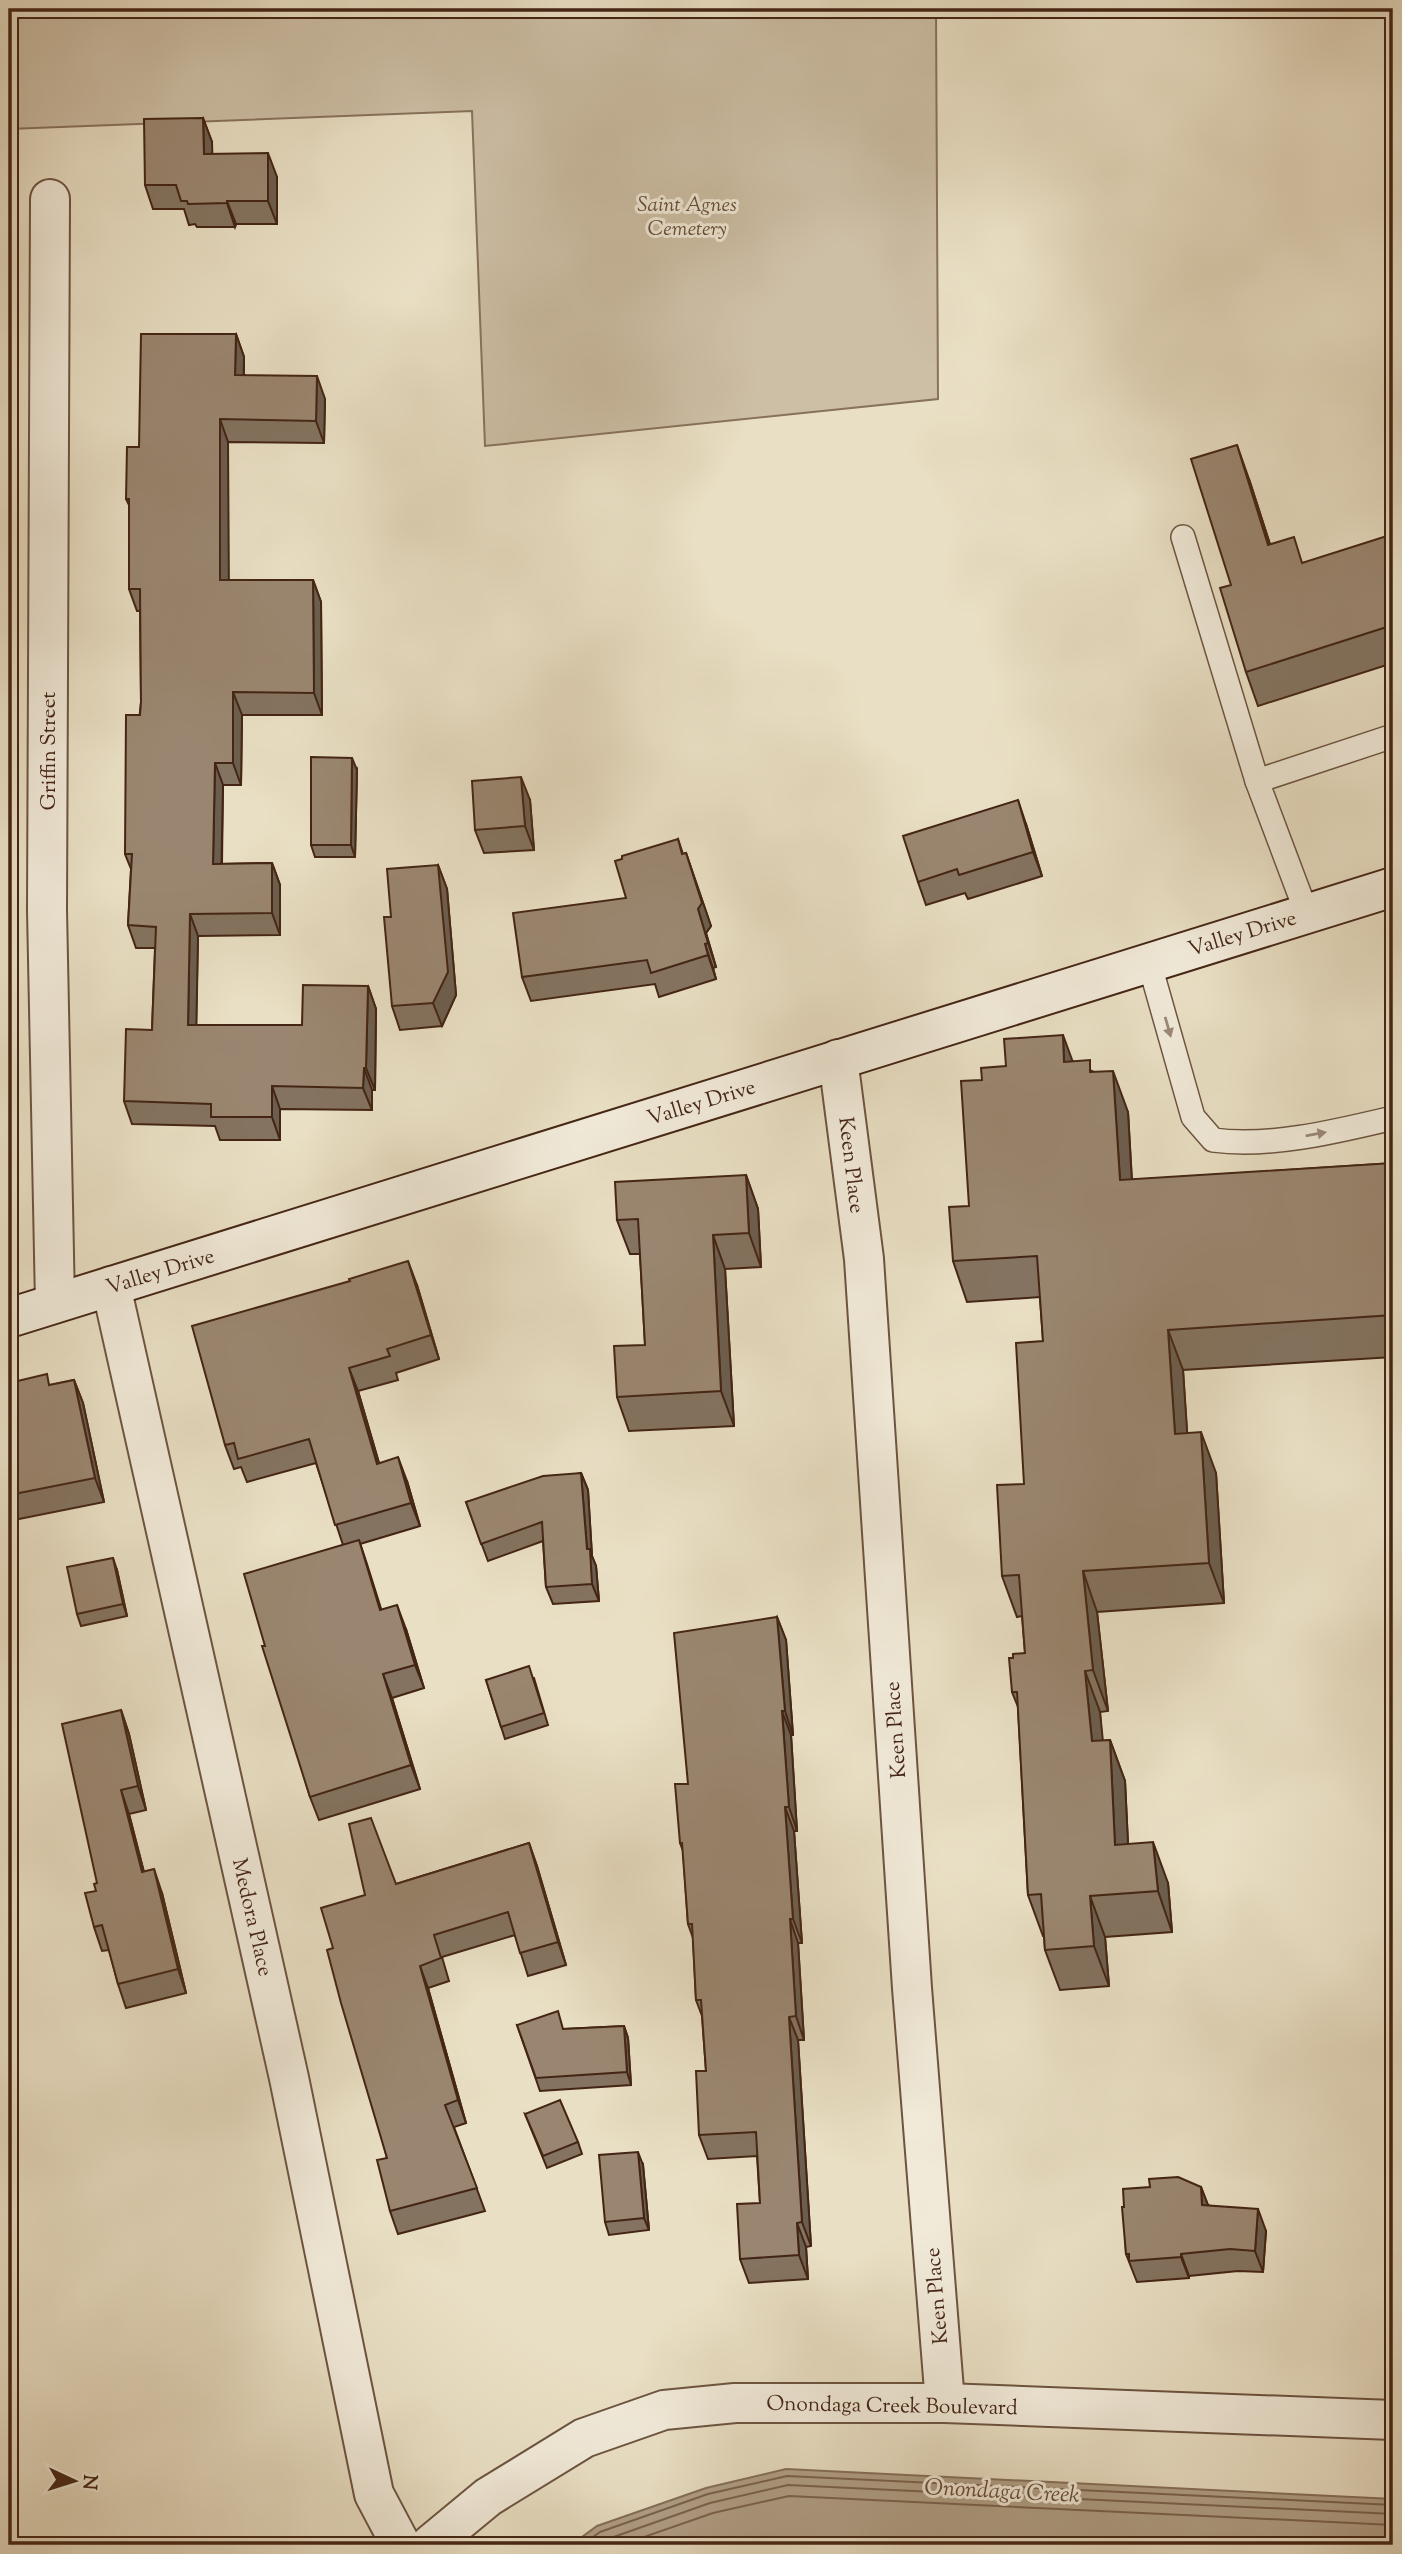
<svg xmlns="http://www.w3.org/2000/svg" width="1402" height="2554" viewBox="0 0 1402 2554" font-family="'Sorts Mill Goudy',serif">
<rect width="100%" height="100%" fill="#e9dfc4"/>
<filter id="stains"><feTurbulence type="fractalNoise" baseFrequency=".00286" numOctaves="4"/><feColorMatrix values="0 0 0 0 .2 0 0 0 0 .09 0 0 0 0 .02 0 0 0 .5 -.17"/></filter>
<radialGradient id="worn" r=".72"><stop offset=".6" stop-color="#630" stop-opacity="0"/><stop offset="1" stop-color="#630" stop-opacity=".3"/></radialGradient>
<path fill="#cdbfa6" stroke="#88725e" stroke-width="2" d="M 9,9 L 936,9 L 938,399 L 485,446 L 472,111 L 9,129 Z"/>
<path fill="#b1a088" stroke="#856f5a" stroke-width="2" d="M 786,2469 L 1393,2499 L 1393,2545 L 571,2545 L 597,2526 L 706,2488 Z"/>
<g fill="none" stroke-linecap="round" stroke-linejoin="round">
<g stroke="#7a624e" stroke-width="2">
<path d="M 582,2545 L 600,2532 L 708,2494 L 787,2476 L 1393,2505"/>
<path d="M 597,2545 L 605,2540 L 710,2503 L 788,2485 L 1393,2514"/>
<path d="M 621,2545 L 713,2513 L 789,2496 L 1393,2525"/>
</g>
<g stroke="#6d5441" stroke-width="26">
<g id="service">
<path d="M 1183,537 L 1257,781"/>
<path d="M 1307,914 L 1257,781 L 1393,736"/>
<path d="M 1149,962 L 1193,1117 L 1213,1140 C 1270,1148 1338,1131 1393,1118"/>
</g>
</g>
<g stroke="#6d5441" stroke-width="42">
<g id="minor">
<path d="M 50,199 L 47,910 L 55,1303"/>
<path d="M 838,1059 L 864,1259 L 912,1988 L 945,2403"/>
<path d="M 111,1286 L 289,2078 L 374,2494 L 401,2545"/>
<path d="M 430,2545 L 488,2497 L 584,2438 L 664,2410 L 735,2403 L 945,2403 L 1393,2420"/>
</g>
</g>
<g stroke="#442515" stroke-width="42">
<path id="secondary" d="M 9,1318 L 1393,887"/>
</g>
<use href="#service" stroke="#f1ead9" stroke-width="23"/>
<use href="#minor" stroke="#f1ead9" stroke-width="38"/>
<use href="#secondary" stroke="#f1ead9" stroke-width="38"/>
</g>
<g fill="#847360" stroke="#442515" stroke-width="2">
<path d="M 203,118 L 212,142 L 212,154 L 277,177 L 277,224 L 236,224 L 235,227 L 197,227 L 195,224 L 189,225 L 184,209 L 153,209 L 145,185 Z"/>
<path d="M 236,334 L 244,357 L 244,375 L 325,399 L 324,443 L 228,442 L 228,580 L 313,580 L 321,602 L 322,715 L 242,715 L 241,785 L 223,785 L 222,864 L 272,863 L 280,885 L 280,935 L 198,936 L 196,1025 L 302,1025 L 368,986 L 376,1009 L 375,1090 L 372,1090 L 372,1110 L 280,1109 L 280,1140 L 220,1140 L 215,1126 L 132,1124 L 124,1101 L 152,1030 L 155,948 L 136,948 L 128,925 L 131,869 L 125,854 L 141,702 L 140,611 L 137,611 L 129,589 L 129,505 L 126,499 L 139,447 Z"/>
<path d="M 1249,479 L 1270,544 L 1303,563 L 1393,545 L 1393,663 L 1258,706 L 1246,672 L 1231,585 Z"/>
<path d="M 357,770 L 355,857 L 315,857 L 311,845 Z"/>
<path d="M 530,800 L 534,850 L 484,853 L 475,830 Z"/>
<path d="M 1026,824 L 1042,876 L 968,899 L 965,893 L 926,905 L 918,882 Z"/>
<path d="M 678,839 L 683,854 L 686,853 L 711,926 L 706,933 L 716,967 L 713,968 L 716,979 L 659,997 L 655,984 L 531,1001 L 522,977 L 626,898 Z"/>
<path d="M 438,865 L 447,889 L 456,995 L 442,1026 L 400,1030 L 392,1006 L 391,917 Z"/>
<path d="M 1072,1061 L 1094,1072 L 1128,1112 L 1132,1180 L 1393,1163 L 1393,1357 L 1183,1370 L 1187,1433 L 1216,1473 L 1224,1603 L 1097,1612 L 1108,1711 L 1100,1712 L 1102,1741 L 1110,1740 L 1125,1781 L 1128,1844 L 1168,1883 L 1172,1932 L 1105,1937 L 1109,1986 L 1060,1990 L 1045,1950 L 1044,1936 L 1043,1936 L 1028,1895 L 1018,1707 L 1012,1692 L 1013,1658 L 1025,1653 L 1022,1616 L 1017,1617 L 1002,1576 L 1024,1484 L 1043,1341 L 1040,1297 L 967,1302 L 953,1261 L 969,1206 L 982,1080 L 1006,1066 Z"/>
<path d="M 746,1175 L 758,1209 L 761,1267 L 725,1269 L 734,1426 L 629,1431 L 617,1397 L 645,1345 L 640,1254 L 630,1254 L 617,1220 Z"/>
<path d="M 417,1285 L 439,1359 L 396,1373 L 398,1380 L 358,1391 L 379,1463 L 407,1481 L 420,1526 L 360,1544 L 381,1610 L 406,1629 L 424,1688 L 392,1698 L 420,1789 L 319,1820 L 310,1797 L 265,1646 L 343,1545 L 316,1463 L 247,1482 L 241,1467 L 234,1469 L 225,1445 Z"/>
<path d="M 74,1380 L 83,1403 L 104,1502 L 9,1521 L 9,1383 L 51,1385 Z"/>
<path d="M 581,1473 L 588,1490 L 592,1556 L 596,1566 L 599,1601 L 553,1604 L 546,1587 L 543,1541 L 488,1561 L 466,1502 Z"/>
<path d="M 117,1570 L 127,1616 L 81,1626 L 77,1614 Z"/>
<path d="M 777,1617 L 786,1640 L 793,1735 L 791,1735 L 797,1831 L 794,1831 L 802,1943 L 798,1943 L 804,2040 L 798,2040 L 811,2246 L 806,2247 L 808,2279 L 749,2283 L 740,2259 L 760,2203 L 757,2156 L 708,2159 L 699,2135 L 706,2071 L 702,2016 L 696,2000 L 693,1938 L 688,1924 L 683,1851 L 680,1843 L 688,1784 Z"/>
<path d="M 534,1678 L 548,1725 L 505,1739 L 486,1680 Z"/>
<path d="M 121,1710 L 129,1734 L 146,1810 L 129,1814 L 144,1872 L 162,1893 L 186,1993 L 126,2008 L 118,1984 L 109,1950 L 102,1951 L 94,1927 L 96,1891 Z"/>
<path d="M 529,1843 L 537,1866 L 566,1965 L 528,1976 L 515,1935 L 442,1957 L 449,1981 L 428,1988 L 466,2123 L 454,2127 L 485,2211 L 398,2234 L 390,2211 L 387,2158 L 333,1948 L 365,1895 L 396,1884 Z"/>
<path d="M 517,2025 L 564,2029 L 624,2026 L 628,2038 L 631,2085 L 540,2091 Z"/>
<path d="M 525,2114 L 578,2142 L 582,2154 L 547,2168 Z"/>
<path d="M 643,2165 L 649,2230 L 609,2235 L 605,2222 Z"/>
<path d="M 1201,2187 L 1208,2205 L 1266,2231 L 1263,2272 L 1238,2271 L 1189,2276 L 1189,2278 L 1137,2282 L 1126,2254 L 1124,2207 Z"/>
</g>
<g fill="#6c5e4e" stroke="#442515" stroke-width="2">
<path d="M 203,118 L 212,142 L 213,177 L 204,154 Z"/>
<path d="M 268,153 L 277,177 L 277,224 L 268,201 Z"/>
<path d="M 227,201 L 236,224 L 235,227 L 227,203 Z"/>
<path d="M 236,334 L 244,357 L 243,397 L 235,375 Z"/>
<path d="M 317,376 L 325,399 L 324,443 L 316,421 Z"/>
<path d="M 220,419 L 228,442 L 229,602 L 220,580 Z"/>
<path d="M 1237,445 L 1249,479 L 1281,579 L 1268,545 Z"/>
<path d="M 313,580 L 321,602 L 322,715 L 314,693 Z"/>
<path d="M 233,692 L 242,715 L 241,785 L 233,763 Z"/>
<path d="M 352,758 L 357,770 L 355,857 L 351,845 Z"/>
<path d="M 215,763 L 223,785 L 221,886 L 213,864 Z"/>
<path d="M 521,777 L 530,800 L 534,850 L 525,826 Z"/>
<path d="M 1018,800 L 1026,824 L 1042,876 L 1033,852 Z"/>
<path d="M 686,853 L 711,926 L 706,933 L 716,967 L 708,943 L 698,909 Z"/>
<path d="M 272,863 L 280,885 L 280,935 L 272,913 Z"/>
<path d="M 438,865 L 447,889 L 456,995 L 442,1026 L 433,1003 Z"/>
<path d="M 190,914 L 198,936 L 196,1047 L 188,1025 Z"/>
<path d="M 705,944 L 713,968 L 716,979 L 708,955 Z"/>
<path d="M 368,986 L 376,1009 L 375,1090 L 366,1068 Z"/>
<path d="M 1063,1035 L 1078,1076 L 1064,1062 Z"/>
<path d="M 364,1068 L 372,1090 L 372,1110 L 363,1088 Z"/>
<path d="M 1113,1071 L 1128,1112 L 1134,1221 L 1120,1180 Z"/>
<path d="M 272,1086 L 280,1109 L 280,1140 L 272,1117 Z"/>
<path d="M 746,1175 L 758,1209 L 761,1267 L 749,1233 Z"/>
<path d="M 713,1235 L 725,1269 L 734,1426 L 721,1391 Z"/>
<path d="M 408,1261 L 417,1285 L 439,1359 L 431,1335 Z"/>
<path d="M 1168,1330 L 1183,1370 L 1190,1475 L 1175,1434 Z"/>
<path d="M 349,1368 L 358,1391 L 386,1487 L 377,1464 Z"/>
<path d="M 74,1380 L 83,1403 L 104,1502 L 95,1478 Z"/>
<path d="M 1201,1432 L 1216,1473 L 1224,1603 L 1209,1563 Z"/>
<path d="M 398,1457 L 407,1481 L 420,1526 L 411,1503 Z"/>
<path d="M 581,1473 L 588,1490 L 592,1556 L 596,1566 L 599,1601 L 592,1584 L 587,1549 Z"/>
<path d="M 359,1540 L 367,1564 L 389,1634 L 380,1610 Z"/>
<path d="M 113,1558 L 117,1570 L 127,1616 L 123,1604 Z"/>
<path d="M 1083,1571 L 1097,1612 L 1108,1711 L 1093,1670 Z"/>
<path d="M 397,1605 L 406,1629 L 424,1688 L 415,1665 Z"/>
<path d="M 777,1617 L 786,1640 L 793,1735 L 785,1711 Z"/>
<path d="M 1085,1671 L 1100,1712 L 1107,1782 L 1092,1741 Z"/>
<path d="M 383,1674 L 392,1698 L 420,1789 L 411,1765 Z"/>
<path d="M 121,1710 L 129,1734 L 146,1810 L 138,1786 Z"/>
<path d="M 782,1711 L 791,1735 L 797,1831 L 789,1807 Z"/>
<path d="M 1110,1740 L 1125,1781 L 1130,1885 L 1115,1845 Z"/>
<path d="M 121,1790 L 129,1814 L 150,1896 L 142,1872 Z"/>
<path d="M 785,1807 L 794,1831 L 802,1943 L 793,1919 Z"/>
<path d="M 1153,1842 L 1168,1883 L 1172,1932 L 1158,1891 Z"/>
<path d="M 529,1843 L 537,1866 L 566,1965 L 558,1942 Z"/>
<path d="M 154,1869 L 162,1893 L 186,1993 L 178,1969 Z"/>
<path d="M 1090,1896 L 1105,1937 L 1109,1986 L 1094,1946 Z"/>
<path d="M 790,1919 L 798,1943 L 804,2040 L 796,2016 Z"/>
<path d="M 420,1966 L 428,1988 L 466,2123 L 458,2100 Z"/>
<path d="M 789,2017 L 798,2040 L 811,2246 L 802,2222 Z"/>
<path d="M 624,2026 L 628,2038 L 631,2085 L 627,2072 Z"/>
<path d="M 638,2152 L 643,2165 L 649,2230 L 644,2218 Z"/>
<path d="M 1201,2187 L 1209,2208 L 1202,2205 Z"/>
<path d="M 1258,2209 L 1266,2231 L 1263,2272 L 1255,2251 Z"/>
<path d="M 797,2223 L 806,2247 L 808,2279 L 799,2255 Z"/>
<path d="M 1181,2254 L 1189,2276 L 1189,2278 L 1181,2257 Z"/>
</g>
<g fill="#9a8670" stroke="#442515" stroke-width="2">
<path d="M 203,118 L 204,154 L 268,153 L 268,201 L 227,201 L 227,203 L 188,204 L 187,201 L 181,201 L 176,185 L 145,185 L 144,119 Z"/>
<path d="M 141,334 L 236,334 L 235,375 L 317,376 L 316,421 L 220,419 L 220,580 L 313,580 L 314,693 L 233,692 L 233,763 L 215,763 L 213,864 L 272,863 L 272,913 L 190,914 L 188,1025 L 302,1025 L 303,985 L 368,986 L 366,1068 L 364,1068 L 363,1088 L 272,1086 L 272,1117 L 211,1117 L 211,1104 L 124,1101 L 126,1029 L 152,1030 L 156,927 L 128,925 L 132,854 L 125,854 L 126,715 L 140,715 L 141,702 L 140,589 L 129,589 L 129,499 L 126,499 L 127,447 L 139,447 Z"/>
<path d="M 1237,445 L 1268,545 L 1294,537 L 1302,563 L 1390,535 L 1393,546 L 1393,625 L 1246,672 L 1220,588 L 1231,585 L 1191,459 Z"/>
<path d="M 311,757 L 352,758 L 351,845 L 311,845 Z"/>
<path d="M 521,777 L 525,826 L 475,830 L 472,781 Z"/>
<path d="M 1018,800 L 1033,852 L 959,875 L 957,869 L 918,882 L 903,836 Z"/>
<path d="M 678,839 L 682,854 L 686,853 L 702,903 L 698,909 L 708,943 L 705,944 L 708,955 L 651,973 L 647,960 L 522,977 L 513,913 L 626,898 L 615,861 L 622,859 L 622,856 Z"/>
<path d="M 438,865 L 448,972 L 433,1003 L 392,1006 L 384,917 L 391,917 L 387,869 Z"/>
<path d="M 1063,1035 L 1064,1062 L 1090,1060 L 1090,1072 L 1113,1071 L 1120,1180 L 1393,1163 L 1393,1315 L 1168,1330 L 1175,1434 L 1201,1432 L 1209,1563 L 1083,1571 L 1093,1670 L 1085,1671 L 1092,1741 L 1110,1740 L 1115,1845 L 1153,1842 L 1158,1891 L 1090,1896 L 1094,1946 L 1045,1950 L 1041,1894 L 1028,1895 L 1017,1692 L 1012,1692 L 1009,1658 L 1013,1658 L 1013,1654 L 1025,1653 L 1019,1575 L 1002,1576 L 997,1485 L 1024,1484 L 1016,1343 L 1043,1341 L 1037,1256 L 953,1261 L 949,1207 L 969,1206 L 961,1081 L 982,1080 L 981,1068 L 1006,1066 L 1004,1039 Z"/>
<path d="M 746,1175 L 749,1233 L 713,1235 L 721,1391 L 617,1397 L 614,1346 L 645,1345 L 638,1219 L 617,1220 L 615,1182 Z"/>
<path d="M 408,1261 L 431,1335 L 387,1349 L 390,1356 L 349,1368 L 377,1464 L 398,1457 L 411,1503 L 335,1525 L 309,1439 L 238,1459 L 234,1443 L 225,1445 L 192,1326 L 350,1281 L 349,1279 Z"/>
<path d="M 47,1374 L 49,1385 L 74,1380 L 95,1478 L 9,1495 L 9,1383 Z"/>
<path d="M 581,1473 L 587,1549 L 590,1549 L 592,1584 L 546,1587 L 542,1522 L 481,1544 L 466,1502 L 543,1476 Z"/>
<path d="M 359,1540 L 380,1610 L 397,1605 L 415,1665 L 383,1674 L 411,1765 L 310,1797 L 262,1646 L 265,1646 L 244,1574 Z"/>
<path d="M 113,1558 L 123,1604 L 77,1614 L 67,1567 Z"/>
<path d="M 777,1617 L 785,1711 L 782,1711 L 789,1807 L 785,1807 L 793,1919 L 790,1919 L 796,2016 L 789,2017 L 802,2222 L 797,2223 L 799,2255 L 740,2259 L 737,2204 L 760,2203 L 756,2132 L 699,2135 L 696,2071 L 706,2071 L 701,2000 L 696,2000 L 692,1924 L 688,1924 L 682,1843 L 680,1843 L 675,1784 L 688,1784 L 674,1633 Z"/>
<path d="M 529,1666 L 544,1713 L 501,1727 L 486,1680 Z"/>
<path d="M 121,1710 L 138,1786 L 121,1790 L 142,1872 L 154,1869 L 178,1969 L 118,1984 L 102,1925 L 94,1927 L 85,1893 L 96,1891 L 94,1884 L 97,1883 L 62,1724 Z"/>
<path d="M 371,1818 L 396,1884 L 529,1843 L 558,1942 L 520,1953 L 508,1912 L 434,1935 L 441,1958 L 420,1966 L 458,2100 L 445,2105 L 477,2188 L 390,2211 L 377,2160 L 387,2158 L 341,2003 L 327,1950 L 333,1948 L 321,1908 L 365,1895 L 349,1824 Z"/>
<path d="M 558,2011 L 563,2029 L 624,2026 L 627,2072 L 536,2078 L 517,2025 Z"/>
<path d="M 560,2100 L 578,2142 L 543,2156 L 525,2114 Z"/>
<path d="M 638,2152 L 644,2218 L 605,2222 L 599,2155 Z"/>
<path d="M 1178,2177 L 1201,2187 L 1202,2205 L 1258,2209 L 1255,2251 L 1230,2249 L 1181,2254 L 1181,2257 L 1129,2261 L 1129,2254 L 1126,2254 L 1122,2207 L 1124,2207 L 1123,2189 L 1150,2187 L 1149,2179 Z"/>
</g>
<defs><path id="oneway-solid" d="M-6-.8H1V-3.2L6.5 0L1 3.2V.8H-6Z" transform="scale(1.75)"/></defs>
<g fill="#9a8877">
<use href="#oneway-solid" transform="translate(1168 1027) rotate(74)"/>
<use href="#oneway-solid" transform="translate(1316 1134) rotate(-10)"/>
</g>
<g text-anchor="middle" stroke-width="6" stroke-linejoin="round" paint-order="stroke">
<g font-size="21" font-style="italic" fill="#664c39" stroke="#f1ead9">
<text x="687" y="211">Saint Agnes<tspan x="687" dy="24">Cemetery</tspan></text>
</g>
<g font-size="21" fill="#442515" stroke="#f1ead9">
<text transform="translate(48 751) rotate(-90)" y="7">Griffin Street</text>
<text transform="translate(1242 933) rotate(-17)" y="7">Valley Drive</text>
<text transform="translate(701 1102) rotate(-17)" y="7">Valley Drive</text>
<text transform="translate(852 1165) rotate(83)" y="7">Keen Place</text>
<text transform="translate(160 1271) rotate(-17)" y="7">Valley Drive</text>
<text transform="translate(895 1730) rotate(-94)" y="7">Keen Place</text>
<text transform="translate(253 1917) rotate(77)" y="7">Medora Place</text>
<text transform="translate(936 2296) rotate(-95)" y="7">Keen Place</text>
<text transform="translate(892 2405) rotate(1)" y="7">Onondaga Creek Boulevard</text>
</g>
<g font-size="23" font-style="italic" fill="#654a38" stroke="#f1ead9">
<text transform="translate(1002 2490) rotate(3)" y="8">Onondaga Creek</text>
</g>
</g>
<rect width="1402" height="2554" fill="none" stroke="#e9dfc4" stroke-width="35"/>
<rect x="10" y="10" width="1381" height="2533" fill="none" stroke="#442515" stroke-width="3.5"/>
<rect x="18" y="18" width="1367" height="2519" fill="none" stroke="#442515" stroke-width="2"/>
<g transform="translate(74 2481) rotate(94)" stroke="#f1ead9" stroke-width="5" paint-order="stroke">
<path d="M0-5L12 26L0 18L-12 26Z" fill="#442515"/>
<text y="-10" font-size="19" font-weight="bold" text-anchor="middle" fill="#442515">N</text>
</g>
<rect width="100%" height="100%" filter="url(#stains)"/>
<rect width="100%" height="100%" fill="url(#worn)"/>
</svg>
